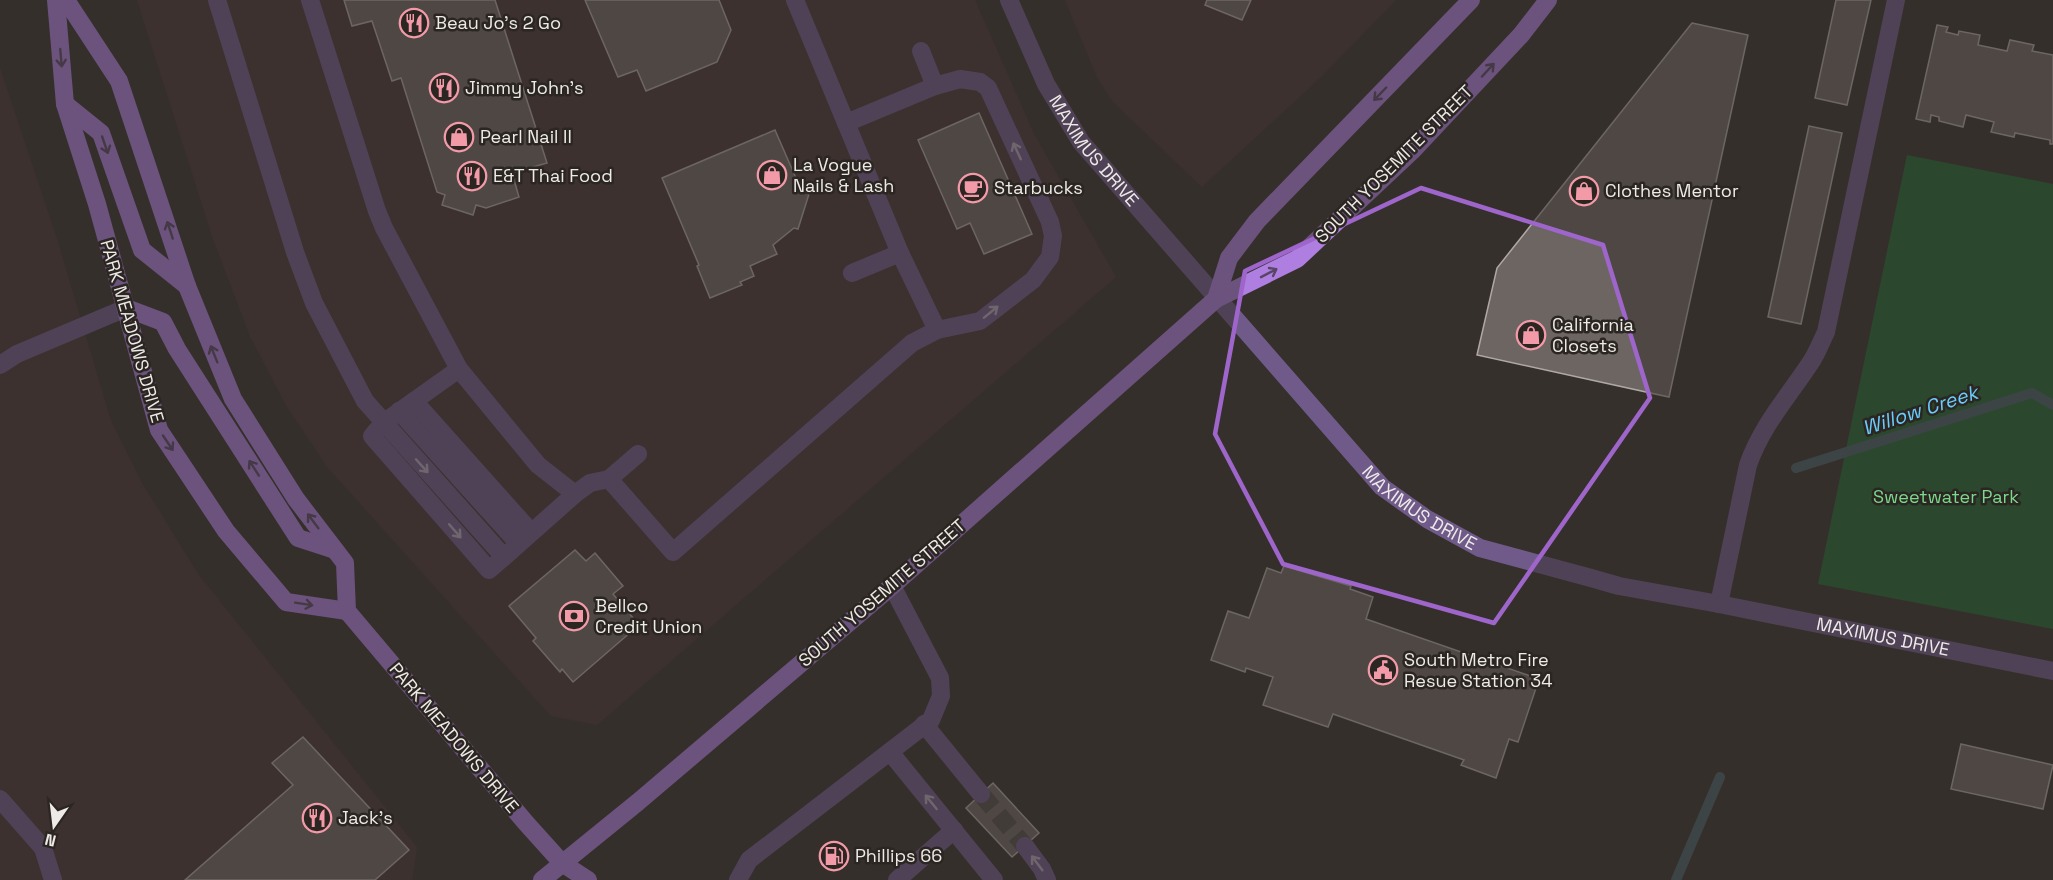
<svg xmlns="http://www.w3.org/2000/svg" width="2053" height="880" viewBox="0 0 2053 880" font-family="'Space Grotesk',sans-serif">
<rect width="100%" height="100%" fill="#35302c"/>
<g fill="#473335">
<path d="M 137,0 L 975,0 L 1034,134 L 1116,277 L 597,725 L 551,716 L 328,468 L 287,407 L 250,336 L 212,236 Z"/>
<path d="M 1065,0 L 1396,0 L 1320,78 L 1202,187 L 1113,102 L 1097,77 Z"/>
<path d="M 0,68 L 57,239 L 111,421 L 142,483 L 198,574 L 417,847 L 412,880 L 0,880 Z"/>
</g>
<path fill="#1f6731" d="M 1907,155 L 2053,184 L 2053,629 L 1818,584 Z"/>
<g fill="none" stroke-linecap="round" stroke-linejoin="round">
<g stroke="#485d66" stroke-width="10">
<path d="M 1796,468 L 2032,393 L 2053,405"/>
<path d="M 1676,880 L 1720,777"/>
</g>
</g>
<g fill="#6d6562" stroke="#b0a8a5" stroke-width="1.5">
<path d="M 344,0 L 495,0 L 547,163 L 512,173 L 519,197 L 486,208 L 476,205 L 473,215 L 442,205 L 445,195 L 437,192 L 401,78 L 392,81 L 372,21 L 352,26 Z"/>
<path d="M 585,0 L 719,0 L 731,30 L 717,62 L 646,91 L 637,70 L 618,77 Z"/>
<path d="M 1207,0 L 1251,0 L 1242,20 L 1205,5 Z"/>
<path d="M 1836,0 L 1871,0 L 1847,105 L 1815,98 Z"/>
<path d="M 1692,23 L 1748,35 L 1669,397 L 1477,355 L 1497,268 Z"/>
<path d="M 1937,25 L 1948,27 L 1946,32 L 1958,35 L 1959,31 L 1980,35 L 1978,45 L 2007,51 L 2010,40 L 2034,45 L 2032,51 L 2053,55 L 2053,144 L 2050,144 L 2050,140 L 2015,133 L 2014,137 L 1991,132 L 1994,122 L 1966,115 L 1963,127 L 1939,121 L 1939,117 L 1931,115 L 1930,122 L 1916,119 Z"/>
<path d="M 979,113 L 1032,234 L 984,254 L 970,223 L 957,229 L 918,140 Z"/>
<path d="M 1809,126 L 1842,133 L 1801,324 L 1768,317 Z"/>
<path d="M 775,130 L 802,192 L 809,194 L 798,229 L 794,228 L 773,245 L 777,254 L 750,266 L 754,276 L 740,282 L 742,285 L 710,298 L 697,266 L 699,265 L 662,178 Z"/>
<path d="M 575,550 L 586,561 L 595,553 L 623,586 L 613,594 L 639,625 L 573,682 L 562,669 L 560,672 L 533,641 L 536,638 L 509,606 Z"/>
<path d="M 1284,566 L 1351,586 L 1350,589 L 1373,597 L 1366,619 L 1539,679 L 1518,742 L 1509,739 L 1496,778 L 1461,765 L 1464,760 L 1333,714 L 1328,727 L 1263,705 L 1273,677 L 1246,668 L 1245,672 L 1211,660 L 1228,611 L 1249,618 L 1267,568 L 1281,573 Z"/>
<path d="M 303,737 L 409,850 L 375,880 L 185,880 L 293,785 L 272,763 Z"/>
<path d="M 1961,744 L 2053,765 L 2043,809 L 1951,789 Z"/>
<path d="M 993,783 L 1039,833 L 1012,857 L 966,808 Z"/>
</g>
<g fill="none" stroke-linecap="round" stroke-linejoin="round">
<path stroke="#514c48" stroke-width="18" stroke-dasharray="18 9" stroke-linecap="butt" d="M 981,794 L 1025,846"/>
<g stroke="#705a8a" stroke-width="18">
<path d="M 217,0 L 295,252 L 314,303 L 365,401 L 504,557 L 575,494 L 590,483 L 609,479 L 638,454"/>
<path d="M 310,0 L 377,211 L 384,228 L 459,369 L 538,465 L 575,494"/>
<path d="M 795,0 L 900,253 L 937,330"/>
<path id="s1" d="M 1009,0 L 1046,84 L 1081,142 L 1382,487 L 1427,519 L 1480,548 L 1591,578 L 1619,586 L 1719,604 L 2053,671"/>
<path d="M 921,51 L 935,86"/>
<path d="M 852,273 L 900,253"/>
<path d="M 0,365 L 17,354 L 126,308"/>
<path d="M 459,369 L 383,423 L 372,436 L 489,570 L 504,557"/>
<path d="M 414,401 L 531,532"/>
<path d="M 399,411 L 518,543"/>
<path d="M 609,479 L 673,552 L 912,343 L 937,330 L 980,321 L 1033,280 L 1050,257 L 1053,236 L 1050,222 L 988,88 L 980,82 L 960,79 L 935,86 L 846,123"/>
<path d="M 1719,604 L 1748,465 C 1762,425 1788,397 1811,362 C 1817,353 1821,342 1826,332 L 1896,0"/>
<path d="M 924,724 L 981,794"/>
<path d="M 890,752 L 994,880"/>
<path d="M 0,799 L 43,848 L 53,880"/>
<path d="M 1025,846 L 1042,869 L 1047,880"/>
<path d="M 738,880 L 749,860 L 931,720 L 941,696 L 940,678 L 892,586"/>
<path d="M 897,880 L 954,830"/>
</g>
<g stroke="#ae7ee1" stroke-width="18">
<path d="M 56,0 L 65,104 L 97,204 L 159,430 L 226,531 L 286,602 L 347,611"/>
<path d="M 66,0 L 119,81 L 187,286 L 233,399 L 296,499 L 345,563 L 347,611 L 526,823 L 562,863 L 588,880"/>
<path d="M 65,104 L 101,133 L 142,250 L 187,286"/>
<path d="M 1216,299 L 1229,258 L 1257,221 L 1471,0"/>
<path d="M 126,308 L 163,322 L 177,349 L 298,538 L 335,550"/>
<path d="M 542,880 L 638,802 L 892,586 L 1216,299 L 1297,259 L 1412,151 L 1521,35 L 1548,0"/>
</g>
</g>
<defs><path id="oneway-shaft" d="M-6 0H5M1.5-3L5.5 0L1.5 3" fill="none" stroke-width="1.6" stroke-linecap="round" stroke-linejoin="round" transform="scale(1.5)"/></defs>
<g stroke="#594565">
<use href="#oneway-shaft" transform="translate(61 58) rotate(85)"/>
<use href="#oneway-shaft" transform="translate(1488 70) rotate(-47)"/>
<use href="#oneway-shaft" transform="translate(1380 94) rotate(134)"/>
<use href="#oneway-shaft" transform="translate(105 145) rotate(71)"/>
<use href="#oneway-shaft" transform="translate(170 230) rotate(-108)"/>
<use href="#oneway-shaft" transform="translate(1269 273) rotate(-27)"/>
<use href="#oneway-shaft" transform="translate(214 354) rotate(-112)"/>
<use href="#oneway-shaft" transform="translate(168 443) rotate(56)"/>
<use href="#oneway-shaft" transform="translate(254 468) rotate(-123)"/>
<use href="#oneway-shaft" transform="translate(313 521) rotate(-127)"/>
<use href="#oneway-shaft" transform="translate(304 604) rotate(9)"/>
</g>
<g stroke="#b5a9bd">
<use href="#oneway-shaft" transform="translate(1017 151) rotate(-115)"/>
<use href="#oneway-shaft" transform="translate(991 312) rotate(-39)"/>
<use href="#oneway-shaft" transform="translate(422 466) rotate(48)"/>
<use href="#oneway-shaft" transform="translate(455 531) rotate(49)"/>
<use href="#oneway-shaft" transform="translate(931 802) rotate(-129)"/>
<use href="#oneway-shaft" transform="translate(1037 863) rotate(-127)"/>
</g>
<path d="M0 0H2053V880H0ZM 1421,188 L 1603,245 L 1650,398 L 1494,623 L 1283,564 L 1215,434 L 1245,271 Z" fill="#35302c" fill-opacity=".55" fill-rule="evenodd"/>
<path fill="none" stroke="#9e65cb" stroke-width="4.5" stroke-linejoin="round" d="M 1421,188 L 1603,245 L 1650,398 L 1494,623 L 1283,564 L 1215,434 L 1245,271 Z"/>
<defs>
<g id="restaurant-ring" transform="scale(1.5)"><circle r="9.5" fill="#2b2622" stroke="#f39aa9" stroke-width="1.5"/><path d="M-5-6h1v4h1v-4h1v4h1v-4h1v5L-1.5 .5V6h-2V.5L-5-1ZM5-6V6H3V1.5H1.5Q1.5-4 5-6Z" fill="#f39aa9"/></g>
<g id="shop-ring" transform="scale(1.5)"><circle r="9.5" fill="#2b2622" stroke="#f39aa9" stroke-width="1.5"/><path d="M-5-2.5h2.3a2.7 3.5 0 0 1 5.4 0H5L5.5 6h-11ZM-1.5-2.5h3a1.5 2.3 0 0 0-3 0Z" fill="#f39aa9"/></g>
<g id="cafe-ring" transform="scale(1.5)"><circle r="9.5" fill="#2b2622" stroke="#f39aa9" stroke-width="1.5"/><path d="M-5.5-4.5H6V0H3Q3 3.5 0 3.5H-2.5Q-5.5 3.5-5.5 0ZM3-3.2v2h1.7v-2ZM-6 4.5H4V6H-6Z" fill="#f39aa9"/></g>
<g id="bank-ring" transform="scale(1.5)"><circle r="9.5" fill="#2b2622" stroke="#f39aa9" stroke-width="1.5"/><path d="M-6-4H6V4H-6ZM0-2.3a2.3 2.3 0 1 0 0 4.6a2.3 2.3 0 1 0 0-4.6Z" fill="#f39aa9"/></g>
<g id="civic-ring" transform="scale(1.5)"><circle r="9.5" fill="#2b2622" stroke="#f39aa9" stroke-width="1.5"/><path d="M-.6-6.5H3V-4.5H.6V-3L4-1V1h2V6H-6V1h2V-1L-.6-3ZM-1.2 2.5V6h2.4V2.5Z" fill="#f39aa9"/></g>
<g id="fuel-ring" transform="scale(1.5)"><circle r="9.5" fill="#2b2622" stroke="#f39aa9" stroke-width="1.5"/><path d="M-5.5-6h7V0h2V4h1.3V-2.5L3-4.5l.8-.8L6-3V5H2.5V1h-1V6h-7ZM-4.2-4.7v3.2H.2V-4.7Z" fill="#f39aa9"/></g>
</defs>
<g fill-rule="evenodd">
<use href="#restaurant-ring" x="414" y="23"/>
<use href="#restaurant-ring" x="444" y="88"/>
<use href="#shop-ring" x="459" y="137"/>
<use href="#shop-ring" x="772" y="175"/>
<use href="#restaurant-ring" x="472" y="176"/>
<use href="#cafe-ring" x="973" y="188"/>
<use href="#shop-ring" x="1584" y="191"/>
<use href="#shop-ring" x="1531" y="335"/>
<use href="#bank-ring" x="574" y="616"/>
<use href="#civic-ring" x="1383" y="670"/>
<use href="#restaurant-ring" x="317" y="818"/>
<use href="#fuel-ring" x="834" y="856"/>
</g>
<g text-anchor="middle" stroke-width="5" stroke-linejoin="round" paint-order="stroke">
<g font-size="18" fill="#eeeae7" stroke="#2b2622" text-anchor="start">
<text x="435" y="29">Beau Jo's 2 Go</text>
<text x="465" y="94">Jimmy John's</text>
<text x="480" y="143">Pearl Nail II</text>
<text x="793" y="171">La Vogue<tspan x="793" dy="21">Nails &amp; Lash</tspan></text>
<text x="493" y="182">E&amp;T Thai Food</text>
<text x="994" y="194">Starbucks</text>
<text x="1605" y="197">Clothes Mentor</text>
<text x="1552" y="331">California<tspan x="1552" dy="21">Closets</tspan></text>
<text x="595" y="612">Bellco<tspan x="595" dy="21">Credit Union</tspan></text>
<text x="1404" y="666">South Metro Fire<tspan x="1404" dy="21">Resue Station 34</tspan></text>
<text x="338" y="824">Jack's</text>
<text x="855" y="862">Phillips 66</text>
</g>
<g font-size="18" fill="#eeeae7" stroke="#2b2622">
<text dy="6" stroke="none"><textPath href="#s1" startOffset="174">MAXIMUS DRIVE</textPath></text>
<text transform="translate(1394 164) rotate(-45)" y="6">SOUTH YOSEMITE STREET</text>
<text transform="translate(132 331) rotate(74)" y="6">PARK MEADOWS DRIVE</text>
<text dy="6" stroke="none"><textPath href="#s1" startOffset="660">MAXIMUS DRIVE</textPath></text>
<text transform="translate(882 593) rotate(-41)" y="6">SOUTH YOSEMITE STREET</text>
<text dy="6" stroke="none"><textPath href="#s1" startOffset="1146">MAXIMUS DRIVE</textPath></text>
<text transform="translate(454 738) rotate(50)" y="6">PARK MEADOWS DRIVE</text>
</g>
<g font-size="18" fill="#79da8b" stroke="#2b2622">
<text x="1946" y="503">Sweetwater Park</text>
</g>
<g font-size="20" font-style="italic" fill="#6acdfd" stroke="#2b2622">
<text transform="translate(1920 410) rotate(-18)" y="7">Willow Creek</text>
</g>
</g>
<g transform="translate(54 826) rotate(194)" stroke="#2b2622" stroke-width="4.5" paint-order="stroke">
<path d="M0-4.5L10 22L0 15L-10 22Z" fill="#eeeae7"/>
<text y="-9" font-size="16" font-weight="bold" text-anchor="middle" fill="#eeeae7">N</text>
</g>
</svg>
